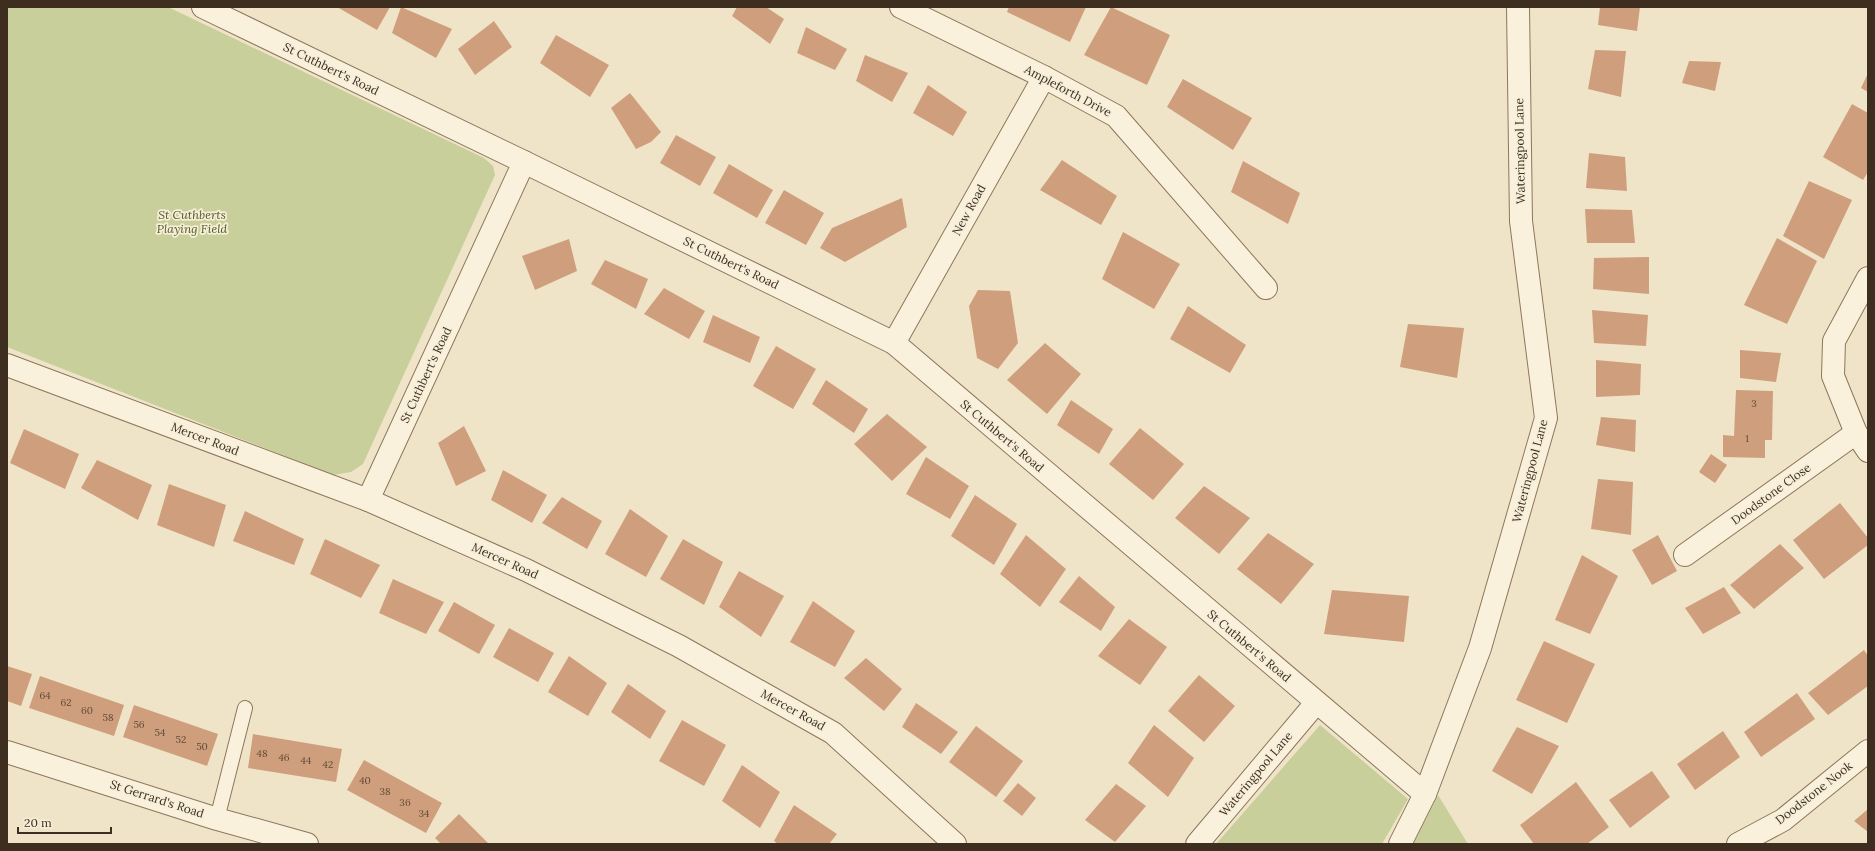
<svg xmlns="http://www.w3.org/2000/svg" width="1875" height="851" viewBox="0 0 1875 851" font-family="Lora,serif">
<rect width="100%" height="100%" fill="#f0e4c8"/>
<g fill="#c9cf9b">
<path d="M 7,7 L 168,7 L 484,158 L 493,166 L 495,175 L 363,464 L 351,472 L 333,475 L 7,347 Z"/>
<path d="M 1320,725 L 1408,799 L 1382,844 L 1216,844 Z"/>
<path d="M 1438,795 L 1468,844 L 1413,844 Z"/>
</g>
<g fill="#cf9f7d">
<path d="M 337,7 L 390,7 L 377,30 Z"/>
<path d="M 401,7 L 452,29 L 436,58 L 392,33 Z"/>
<path d="M 737,7 L 766,7 L 784,19 L 770,44 L 732,16 Z"/>
<path d="M 1009,7 L 1086,7 L 1070,42 L 1007,12 Z"/>
<path d="M 1111,7 L 1170,35 L 1147,85 L 1084,55 Z"/>
<path d="M 1600,7 L 1640,7 L 1637,31 L 1598,25 Z"/>
<path d="M 494,21 L 512,47 L 475,75 L 458,49 Z"/>
<path d="M 806,27 L 847,49 L 835,70 L 797,53 Z"/>
<path d="M 556,35 L 609,65 L 590,97 L 540,63 Z"/>
<path d="M 1595,50 L 1626,51 L 1621,97 L 1588,89 Z"/>
<path d="M 865,55 L 908,73 L 892,102 L 856,81 Z"/>
<path d="M 1689,61 L 1721,62 L 1715,91 L 1682,83 Z"/>
<path d="M 1868,73 L 1868,92 L 1861,88 Z"/>
<path d="M 1183,79 L 1252,118 L 1233,150 L 1167,107 Z"/>
<path d="M 928,85 L 967,112 L 953,136 L 913,113 Z"/>
<path d="M 630,93 L 661,132 L 651,142 L 636,149 L 611,108 Z"/>
<path d="M 1852,104 L 1868,113 L 1868,172 L 1863,180 L 1823,157 Z"/>
<path d="M 676,135 L 716,157 L 700,186 L 660,163 Z"/>
<path d="M 1589,153 L 1625,157 L 1627,191 L 1586,188 Z"/>
<path d="M 1062,160 L 1117,196 L 1101,225 L 1040,190 Z"/>
<path d="M 1243,161 L 1300,193 L 1288,224 L 1231,192 Z"/>
<path d="M 729,164 L 773,190 L 757,218 L 713,193 Z"/>
<path d="M 1809,181 L 1852,200 L 1824,259 L 1783,236 Z"/>
<path d="M 784,190 L 824,213 L 806,245 L 765,223 Z"/>
<path d="M 902,198 L 907,227 L 845,262 L 820,248 L 832,228 Z"/>
<path d="M 1585,209 L 1632,210 L 1635,243 L 1587,243 Z"/>
<path d="M 1123,232 L 1180,264 L 1154,309 L 1102,279 Z"/>
<path d="M 1777,238 L 1817,261 L 1787,324 L 1744,305 Z"/>
<path d="M 569,239 L 577,271 L 535,290 L 522,256 Z"/>
<path d="M 1649,257 L 1649,294 L 1593,289 L 1594,258 Z"/>
<path d="M 605,260 L 648,279 L 636,309 L 591,284 Z"/>
<path d="M 664,288 L 705,311 L 689,339 L 644,314 Z"/>
<path d="M 978,290 L 1010,291 L 1018,343 L 998,369 L 977,358 L 969,306 Z"/>
<path d="M 1188,306 L 1246,345 L 1230,373 L 1170,339 Z"/>
<path d="M 1592,310 L 1648,315 L 1646,346 L 1594,343 Z"/>
<path d="M 713,315 L 760,337 L 750,363 L 703,342 Z"/>
<path d="M 1408,324 L 1464,328 L 1457,378 L 1400,367 Z"/>
<path d="M 1045,343 L 1081,374 L 1047,414 L 1007,380 Z"/>
<path d="M 776,346 L 816,369 L 793,409 L 753,386 Z"/>
<path d="M 1740,350 L 1781,353 L 1776,382 L 1740,378 Z"/>
<path d="M 1596,360 L 1641,364 L 1640,395 L 1596,397 Z"/>
<path d="M 826,380 L 868,409 L 854,433 L 812,404 Z"/>
<path d="M 1736,390 L 1773,391 L 1772,440 L 1765,440 L 1765,458 L 1723,457 L 1723,435 L 1734,436 Z"/>
<path d="M 1071,400 L 1113,429 L 1099,454 L 1057,425 Z"/>
<path d="M 887,414 L 927,447 L 892,481 L 854,444 Z"/>
<path d="M 1601,417 L 1636,420 L 1635,452 L 1596,445 Z"/>
<path d="M 464,426 L 486,471 L 456,486 L 438,443 Z"/>
<path d="M 1140,428 L 1184,464 L 1153,500 L 1109,464 Z"/>
<path d="M 24,429 L 79,454 L 65,489 L 10,463 Z"/>
<path d="M 1711,454 L 1727,465 L 1715,483 L 1699,472 Z"/>
<path d="M 926,457 L 969,486 L 950,519 L 906,494 Z"/>
<path d="M 97,460 L 152,485 L 138,520 L 81,488 Z"/>
<path d="M 503,470 L 547,495 L 532,523 L 491,500 Z"/>
<path d="M 1598,479 L 1633,482 L 1631,535 L 1591,529 Z"/>
<path d="M 169,484 L 226,505 L 214,547 L 157,525 Z"/>
<path d="M 1204,486 L 1250,518 L 1219,554 L 1175,518 Z"/>
<path d="M 975,495 L 1017,524 L 994,565 L 951,536 Z"/>
<path d="M 562,497 L 602,521 L 587,549 L 542,523 Z"/>
<path d="M 1840,503 L 1868,538 L 1868,545 L 1824,579 L 1793,540 Z"/>
<path d="M 630,509 L 668,536 L 646,577 L 605,554 Z"/>
<path d="M 245,511 L 304,539 L 294,565 L 233,541 Z"/>
<path d="M 1268,533 L 1314,564 L 1281,604 L 1237,569 Z"/>
<path d="M 1026,535 L 1066,569 L 1040,607 L 1000,574 Z"/>
<path d="M 1658,535 L 1677,571 L 1652,585 L 1632,550 Z"/>
<path d="M 325,539 L 380,565 L 361,598 L 310,574 Z"/>
<path d="M 683,539 L 723,562 L 704,605 L 660,579 Z"/>
<path d="M 1780,544 L 1804,568 L 1754,609 L 1730,585 Z"/>
<path d="M 1582,555 L 1618,576 L 1590,634 L 1555,620 Z"/>
<path d="M 739,571 L 784,596 L 761,637 L 719,607 Z"/>
<path d="M 1079,576 L 1115,607 L 1101,631 L 1059,602 Z"/>
<path d="M 393,579 L 444,602 L 426,634 L 379,613 Z"/>
<path d="M 1724,587 L 1741,613 L 1703,634 L 1685,608 Z"/>
<path d="M 1332,590 L 1409,596 L 1404,642 L 1324,634 Z"/>
<path d="M 813,601 L 855,631 L 835,667 L 790,642 Z"/>
<path d="M 454,602 L 495,625 L 479,654 L 438,631 Z"/>
<path d="M 1129,619 L 1167,647 L 1140,685 L 1098,656 Z"/>
<path d="M 509,628 L 554,653 L 538,682 L 493,657 Z"/>
<path d="M 1544,641 L 1595,664 L 1567,723 L 1516,700 Z"/>
<path d="M 1864,650 L 1868,656 L 1868,686 L 1828,715 L 1808,693 Z"/>
<path d="M 569,656 L 607,683 L 588,716 L 548,692 Z"/>
<path d="M 866,658 L 902,689 L 884,711 L 844,678 Z"/>
<path d="M 7,666 L 32,674 L 21,706 L 7,701 Z"/>
<path d="M 1199,675 L 1235,706 L 1204,742 L 1168,711 Z"/>
<path d="M 40,676 L 124,705 L 114,736 L 29,708 Z"/>
<path d="M 628,684 L 666,711 L 650,739 L 611,712 Z"/>
<path d="M 1797,693 L 1815,719 L 1761,757 L 1744,732 Z"/>
<path d="M 916,703 L 958,732 L 941,754 L 902,727 Z"/>
<path d="M 134,705 L 218,734 L 207,766 L 123,737 Z"/>
<path d="M 682,720 L 726,745 L 704,786 L 659,761 Z"/>
<path d="M 1154,725 L 1194,758 L 1168,797 L 1128,763 Z"/>
<path d="M 976,726 L 1023,761 L 996,797 L 949,762 Z"/>
<path d="M 1517,727 L 1559,746 L 1532,794 L 1492,771 Z"/>
<path d="M 1723,731 L 1740,757 L 1695,790 L 1677,764 Z"/>
<path d="M 253,734 L 342,749 L 336,782 L 248,768 Z"/>
<path d="M 364,760 L 442,803 L 426,833 L 347,790 Z"/>
<path d="M 742,765 L 780,792 L 760,828 L 722,801 Z"/>
<path d="M 1652,771 L 1670,797 L 1630,828 L 1609,800 Z"/>
<path d="M 1576,782 L 1609,827 L 1587,844 L 1534,844 L 1520,825 Z"/>
<path d="M 1018,783 L 1036,798 L 1022,816 L 1003,801 Z"/>
<path d="M 1116,784 L 1146,806 L 1115,842 L 1085,820 Z"/>
<path d="M 794,805 L 837,834 L 829,844 L 778,844 L 774,841 Z"/>
<path d="M 1868,809 L 1868,832 L 1854,821 Z"/>
<path d="M 459,814 L 489,844 L 441,844 L 435,838 Z"/>
</g>
<g fill="none" stroke-linecap="round" stroke-linejoin="round">
<g stroke="#8d765c" stroke-width="16">
<path id="service" d="M 217,819 L 245,708"/>
</g>
<g stroke="#8d765c" stroke-width="24">
<g id="minor">
<path d="M 203,7 L 524,162 L 894,343 L 1425,794"/>
<path d="M 901,7 L 1044,77 L 1116,116 L 1266,288"/>
<path d="M 1868,278 L 1834,341 L 1833,376 L 1856,433 L 1868,451"/>
<path d="M 894,343 L 1044,77"/>
<path d="M 7,365 L 368,500 L 526,570 L 679,646 L 833,733 L 955,844"/>
<path d="M 368,500 L 524,162"/>
<path d="M 1685,555 L 1856,433"/>
<path d="M 7,752 L 217,819 L 307,844"/>
<path d="M 1197,844 L 1316,703"/>
<path d="M 1400,844 L 1425,794 L 1480,648 L 1546,418 L 1521,221 L 1518,7"/>
<path d="M 1738,844 L 1783,820 L 1868,751"/>
</g>
</g>
<use href="#service" stroke="#faf1dc" stroke-width="14"/>
<use href="#minor" stroke="#faf1dc" stroke-width="22"/>
</g>
<g text-anchor="middle" stroke-width="3.5" stroke-linejoin="round" paint-order="stroke">
<g font-size="10" fill="#624a37">
<text x="1754" y="407">3</text>
<text x="1747" y="442">1</text>
<text x="45" y="699">64</text>
<text x="66" y="706">62</text>
<text x="87" y="714">60</text>
<text x="108" y="721">58</text>
<text x="139" y="728">56</text>
<text x="160" y="736">54</text>
<text x="181" y="743">52</text>
<text x="202" y="750">50</text>
<text x="262" y="757">48</text>
<text x="284" y="761">46</text>
<text x="306" y="764">44</text>
<text x="328" y="768">42</text>
<text x="365" y="784">40</text>
<text x="385" y="795">38</text>
<text x="405" y="806">36</text>
<text x="424" y="817">34</text>
</g>
<g font-size="12" fill="#3d2e20" stroke="#f7eed8">
<text transform="translate(331 69) rotate(26)" y="4">St Cuthbert's Road</text>
<text transform="translate(1068 91) rotate(28)" y="4">Ampleforth Drive</text>
<text transform="translate(1520 151) rotate(-91)" y="4">Wateringpool Lane</text>
<text transform="translate(969 210) rotate(-61)" y="4">New Road</text>
<text transform="translate(731 263) rotate(26)" y="4">St Cuthbert's Road</text>
<text transform="translate(426 375) rotate(-65)" y="4">St Cuthbert's Road</text>
<text transform="translate(1002 436) rotate(40)" y="4">St Cuthbert's Road</text>
<text transform="translate(205 439) rotate(21)" y="4">Mercer Road</text>
<text transform="translate(1530 471) rotate(-75)" y="4">Wateringpool Lane</text>
<text transform="translate(1771 494) rotate(-36)" y="4">Doodstone Close</text>
<text transform="translate(505 561) rotate(24)" y="4">Mercer Road</text>
<text transform="translate(1249 646) rotate(40)" y="4">St Cuthbert's Road</text>
<text transform="translate(793 710) rotate(29)" y="4">Mercer Road</text>
<text transform="translate(1256 774) rotate(-50)" y="4">Wateringpool Lane</text>
<text transform="translate(1814 793) rotate(-38)" y="4">Doodstone Nook</text>
<text transform="translate(157 799) rotate(18)" y="4">St Gerrard's Road</text>
</g>
<g font-size="12" font-style="italic" fill="#4d5a26" stroke="#f7eed8">
<text x="192" y="219">St Cuthberts<tspan x="192" dy="14">Playing Field</tspan></text>
</g>
</g>
<rect width="1875" height="851" fill="none" stroke="#3d2e20" stroke-width="16"/>
<path d="M18 827v6h93v-6" fill="none" stroke="#3d2e20" stroke-width="2"/>
<text x="24" y="827" font-size="12" fill="#3d2e20" stroke="#f7eed8" stroke-width="3" paint-order="stroke">20 m</text>
</svg>
